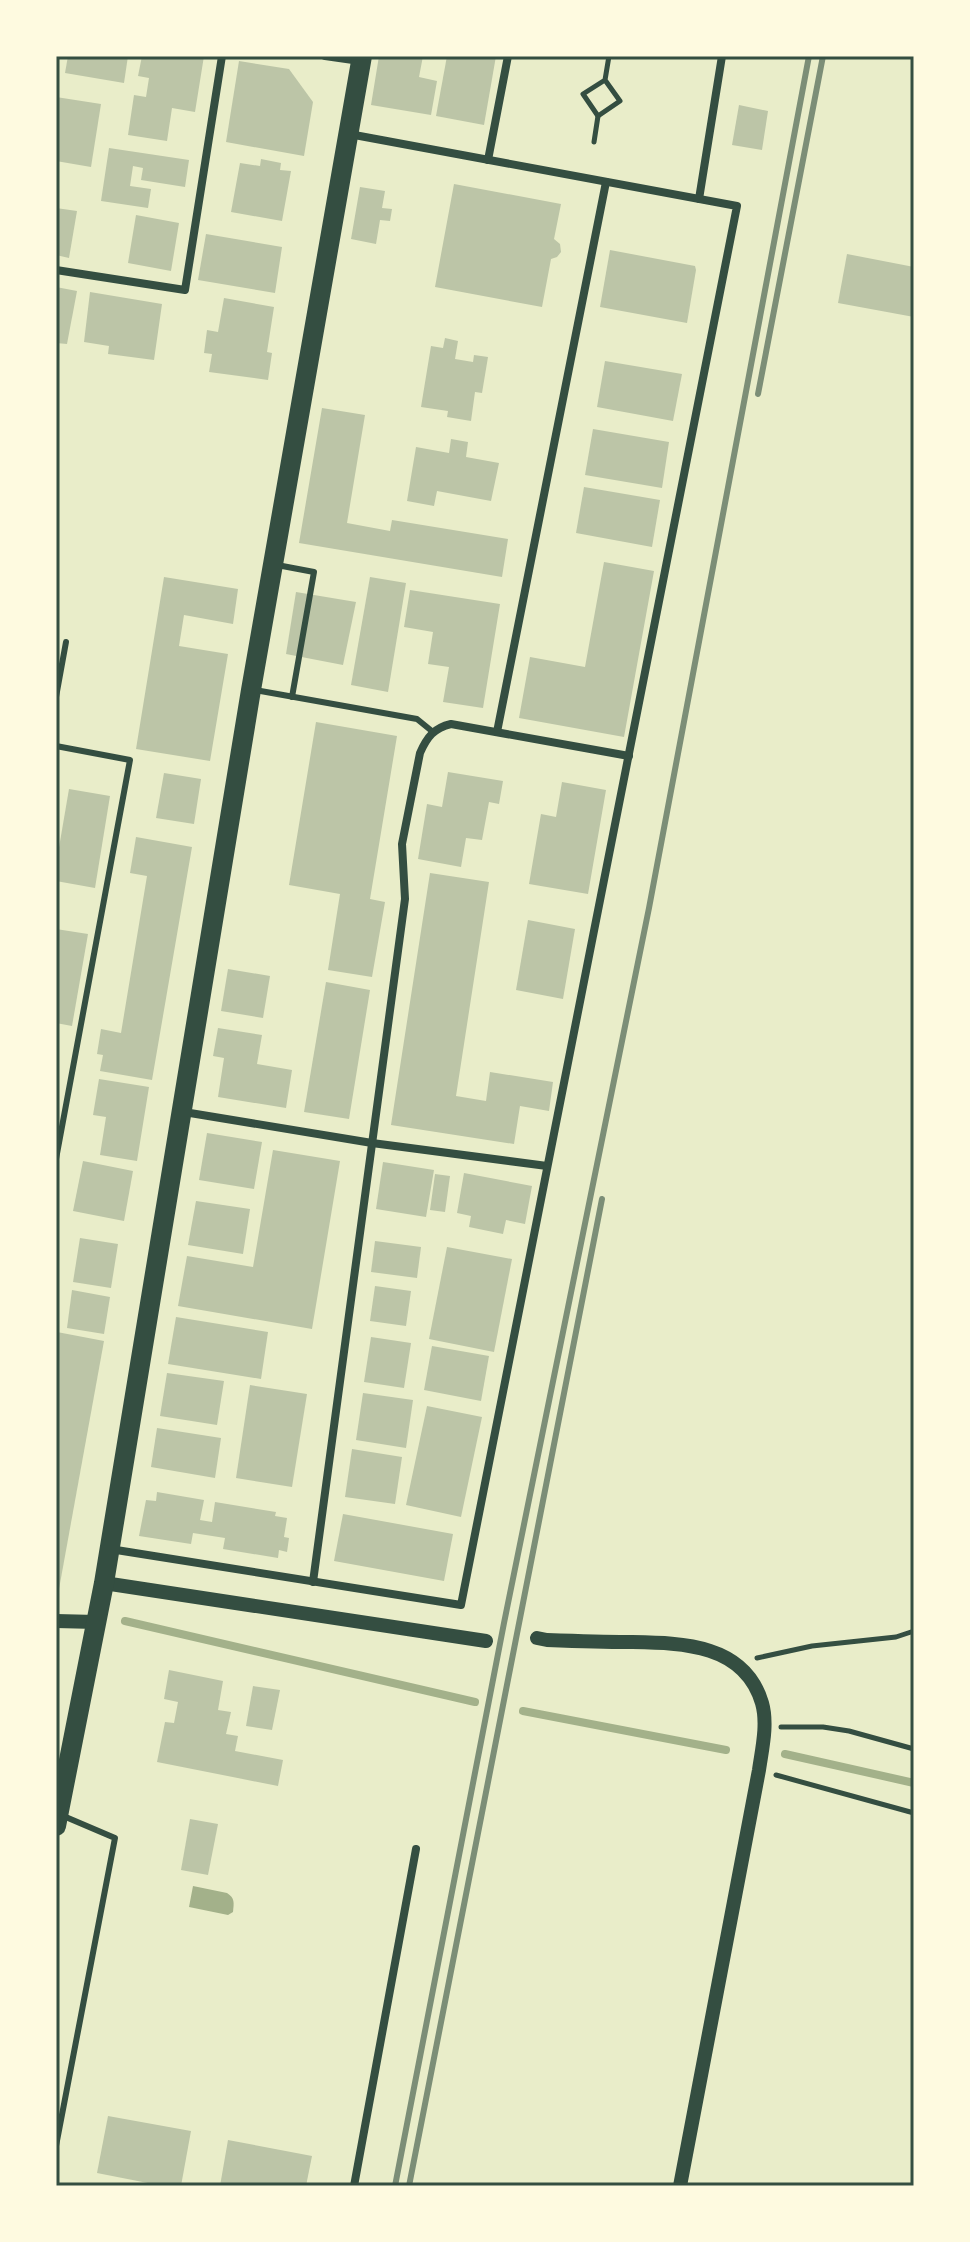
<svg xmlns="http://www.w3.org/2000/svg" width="970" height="2242" viewBox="0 0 970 2242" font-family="Lora,serif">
<rect width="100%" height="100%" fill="#e9edc9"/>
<path fill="#a3b18a" d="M 193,1886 L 227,1893 C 235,1898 234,1903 233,1912 L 228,1915 L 189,1907 Z"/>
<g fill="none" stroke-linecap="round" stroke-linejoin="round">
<g stroke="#a3b18a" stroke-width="8">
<path d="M 125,1621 L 475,1702"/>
<path d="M 523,1711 L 726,1750"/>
<path d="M 785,1754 L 914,1783"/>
</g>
</g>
<g fill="#bcc5a7">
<path d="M 68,56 L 128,56 L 124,83 L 65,73 Z"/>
<path d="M 142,56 L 204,56 L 195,112 L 172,108 L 167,141 L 128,135 L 134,95 L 146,97 L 149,78 L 138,76 Z"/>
<path d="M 379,56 L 423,56 L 419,77 L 437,81 L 431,115 L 371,105 Z"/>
<path d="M 447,56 L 496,56 L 484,125 L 436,116 Z"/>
<path d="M 239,61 L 289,69 L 313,102 L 304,156 L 226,142 Z"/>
<path d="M 56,97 L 101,104 L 91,167 L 56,161 Z"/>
<path d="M 739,105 L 768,111 L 762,150 L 732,145 Z"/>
<path d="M 109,148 L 189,160 L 185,187 L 141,180 L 143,168 L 133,166 L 130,186 L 151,189 L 148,208 L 101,201 Z"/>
<path d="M 261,159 L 281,163 L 280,170 L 291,171 L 282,221 L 231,212 L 240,163 L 260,166 Z"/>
<path d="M 454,184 L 561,204 L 554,239 L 560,244 L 561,252 L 557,257 L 551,259 L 542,307 L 435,287 Z"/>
<path d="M 360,187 L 385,191 L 382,208 L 392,209 L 390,221 L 380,220 L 376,244 L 351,239 Z"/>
<path d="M 56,208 L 77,211 L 69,258 L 56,255 Z"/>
<path d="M 136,215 L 179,223 L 171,271 L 128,263 Z"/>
<path d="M 206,234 L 282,247 L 275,293 L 198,280 Z"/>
<path d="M 610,250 L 695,266 L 696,270 L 687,323 L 600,307 Z"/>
<path d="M 847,254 L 914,267 L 914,317 L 838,303 Z"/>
<path d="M 56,287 L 77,291 L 67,344 L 56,343 Z"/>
<path d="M 90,292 L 162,304 L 154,360 L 108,354 L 109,346 L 84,342 Z"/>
<path d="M 224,298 L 274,307 L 267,352 L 272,353 L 268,380 L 209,372 L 212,354 L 204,353 L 207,330 L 218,332 Z"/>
<path d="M 445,338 L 458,341 L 455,359 L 473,362 L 474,355 L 488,357 L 482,393 L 475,392 L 471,421 L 447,417 L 448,411 L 421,407 L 431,346 L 443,348 Z"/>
<path d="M 605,361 L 682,374 L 673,421 L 597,407 Z"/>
<path d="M 322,408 L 365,415 L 347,523 L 390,531 L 392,520 L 508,539 L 502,577 L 299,543 Z"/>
<path d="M 593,429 L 669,442 L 662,488 L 585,475 Z"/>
<path d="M 451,439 L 468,442 L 466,457 L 499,463 L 491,501 L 437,491 L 434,506 L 407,501 L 416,447 L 449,453 Z"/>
<path d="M 584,487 L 660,500 L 652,547 L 576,533 Z"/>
<path d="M 604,562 L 654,571 L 624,737 L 519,718 L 530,657 L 585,667 Z"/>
<path d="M 164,577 L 238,589 L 233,624 L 184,615 L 179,646 L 228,654 L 210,761 L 136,749 Z"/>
<path d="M 370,577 L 406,583 L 388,692 L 351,685 Z"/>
<path d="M 410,590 L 500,604 L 483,708 L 443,702 L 449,667 L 428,664 L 433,632 L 404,627 Z"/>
<path d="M 296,592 L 356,602 L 343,665 L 286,654 Z"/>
<path d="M 316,722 L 397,736 L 370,899 L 385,902 L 372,977 L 328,970 L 340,894 L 289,885 Z"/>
<path d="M 448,772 L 503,781 L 499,804 L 489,802 L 482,840 L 466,838 L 461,867 L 418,859 L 427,804 L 442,807 Z"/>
<path d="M 164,773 L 201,779 L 194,824 L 156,818 Z"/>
<path d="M 562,782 L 606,790 L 588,894 L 529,884 L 541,814 L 556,817 Z"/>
<path d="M 69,789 L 110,796 L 95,888 L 56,881 L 56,865 Z"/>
<path d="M 136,837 L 192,847 L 152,1080 L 100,1071 L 103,1055 L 97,1054 L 101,1029 L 121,1033 L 147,876 L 130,873 Z"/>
<path d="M 430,873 L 489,882 L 456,1096 L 486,1101 L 490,1072 L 553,1082 L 549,1111 L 520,1106 L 514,1144 L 391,1125 Z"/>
<path d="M 528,920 L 575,929 L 563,999 L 516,990 Z"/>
<path d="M 56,929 L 88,934 L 72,1026 L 56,1023 Z"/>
<path d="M 228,969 L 270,976 L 263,1018 L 221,1011 Z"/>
<path d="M 326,982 L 370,990 L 349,1119 L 304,1112 Z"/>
<path d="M 218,1028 L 262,1035 L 257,1064 L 292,1070 L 286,1108 L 218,1097 L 224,1058 L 213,1056 Z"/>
<path d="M 99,1079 L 149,1087 L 137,1161 L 100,1155 L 106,1117 L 93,1115 Z"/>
<path d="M 207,1133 L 262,1142 L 254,1189 L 199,1180 Z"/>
<path d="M 273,1150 L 340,1161 L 312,1329 L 178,1306 L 187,1256 L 253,1267 Z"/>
<path d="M 83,1161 L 133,1171 L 124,1221 L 73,1211 Z"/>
<path d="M 383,1162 L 434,1170 L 426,1217 L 376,1209 Z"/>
<path d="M 464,1173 L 532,1186 L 525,1224 L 506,1220 L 503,1234 L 469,1227 L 471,1216 L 457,1213 Z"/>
<path d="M 435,1174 L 450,1176 L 445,1212 L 430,1210 Z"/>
<path d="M 196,1201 L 250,1209 L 243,1254 L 188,1245 Z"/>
<path d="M 80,1238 L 118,1244 L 111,1288 L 73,1282 Z"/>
<path d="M 375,1241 L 421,1247 L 417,1278 L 371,1272 Z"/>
<path d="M 447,1247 L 512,1259 L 494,1352 L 429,1339 Z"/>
<path d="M 375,1286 L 411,1291 L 406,1326 L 370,1321 Z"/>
<path d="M 72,1290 L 110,1297 L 104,1334 L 67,1328 Z"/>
<path d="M 176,1317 L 268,1332 L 261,1379 L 168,1364 Z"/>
<path d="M 57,1332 L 104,1341 L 59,1589 L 56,1588 Z"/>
<path d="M 371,1337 L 411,1343 L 404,1388 L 364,1382 Z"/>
<path d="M 432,1346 L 489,1356 L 481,1401 L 424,1390 Z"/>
<path d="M 167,1373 L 224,1381 L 217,1425 L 160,1416 Z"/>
<path d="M 250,1385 L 307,1394 L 292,1487 L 236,1478 Z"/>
<path d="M 363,1393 L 413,1400 L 406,1448 L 356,1440 Z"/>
<path d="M 427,1406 L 482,1417 L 461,1517 L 406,1505 Z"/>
<path d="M 157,1428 L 221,1438 L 215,1478 L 151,1467 Z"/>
<path d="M 352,1449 L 402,1457 L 395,1504 L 345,1497 Z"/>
<path d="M 157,1492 L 204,1500 L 200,1520 L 212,1522 L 215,1502 L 276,1512 L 275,1516 L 287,1518 L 284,1537 L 289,1538 L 287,1552 L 279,1550 L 278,1558 L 223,1549 L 225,1538 L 193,1533 L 191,1544 L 139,1536 L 146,1500 L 156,1501 Z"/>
<path d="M 343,1514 L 453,1534 L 444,1581 L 334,1561 Z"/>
<path d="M 169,1670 L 223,1681 L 218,1710 L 231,1712 L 226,1734 L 238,1736 L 235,1751 L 283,1760 L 278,1786 L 157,1762 L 165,1722 L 174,1723 L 178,1702 L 164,1699 Z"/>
<path d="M 253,1686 L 280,1690 L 272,1730 L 246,1726 Z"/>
<path d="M 190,1819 L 218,1824 L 208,1875 L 181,1870 Z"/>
<path d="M 108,2116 L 191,2131 L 181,2186 L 163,2186 L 97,2173 Z"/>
<path d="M 228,2140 L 312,2156 L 306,2186 L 220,2186 Z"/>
</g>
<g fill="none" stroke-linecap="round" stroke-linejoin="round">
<g stroke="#344e41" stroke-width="5">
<path d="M 605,80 L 583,94 L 598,116 L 620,101 L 605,80 L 609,56"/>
<path d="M 594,142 L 598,116"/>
<path d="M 757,1658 L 812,1646 L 896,1637 L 914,1631"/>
<path d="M 781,1727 L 823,1727 L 849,1731 L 914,1749"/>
<path d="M 776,1775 L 914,1813"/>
</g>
<g stroke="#344e41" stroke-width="6">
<path d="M 277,565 L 314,572 L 292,697"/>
<path d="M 255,690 L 417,719 L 433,732"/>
<path d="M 56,697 L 66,642"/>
<path d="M 56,746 L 130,760 L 56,1159"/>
<path d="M 56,2146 L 115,1838 L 61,1815"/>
</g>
<g stroke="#344e41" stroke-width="8">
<path d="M 325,56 L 360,61"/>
<path d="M 488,160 L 508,56"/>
<path d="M 699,199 L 722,56"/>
<path d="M 56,270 L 185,290 L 222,56"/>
<path d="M 497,732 L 606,182"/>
<path d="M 184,1112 L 372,1143 L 547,1166"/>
<path d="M 110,1549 L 461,1605 L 737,206 L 349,134"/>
<path d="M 313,1582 L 405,899 L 402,844 L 420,753 C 427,737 434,728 451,724 L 629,756"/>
<path d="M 354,2186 L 416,1849"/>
</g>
<g stroke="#344e41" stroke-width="14">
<path d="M 104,1583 L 486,1641"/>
<path d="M 56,1621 L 96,1622"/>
<path d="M 537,1638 L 547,1640 C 574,1641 601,1642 627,1642 C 679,1643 744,1642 762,1703 C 768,1724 762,1749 759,1770 L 680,2186"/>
</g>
<path stroke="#344e41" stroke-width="20" d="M 56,1826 L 104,1583 L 251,690 L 362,56"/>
<g stroke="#7c8e77" stroke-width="6">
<path d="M 758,394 L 823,56"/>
<path d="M 395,2186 L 504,1623 L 649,908 L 809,56"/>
<path d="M 409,2186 L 602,1199"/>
</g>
</g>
<rect width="970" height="2242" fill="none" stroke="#fefae0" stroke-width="116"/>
<rect x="58" y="58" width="854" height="2126" fill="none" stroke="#344e41" stroke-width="3"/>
</svg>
